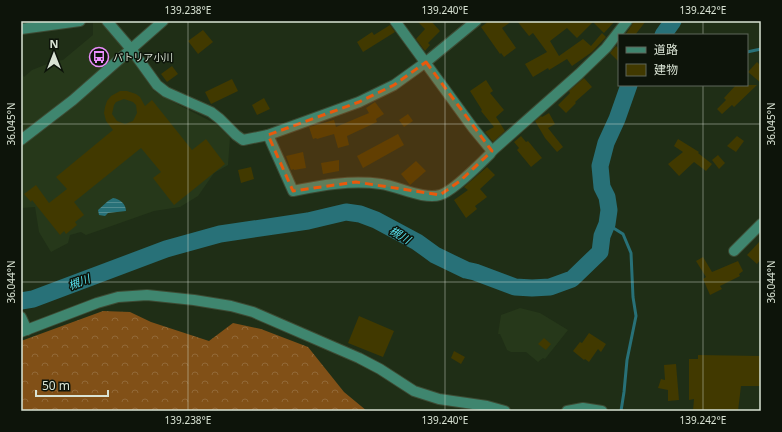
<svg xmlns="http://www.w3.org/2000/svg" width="782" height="432" viewBox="0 0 782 432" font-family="'Noto Sans','Noto Sans JP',sans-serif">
<defs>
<pattern id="forest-crowns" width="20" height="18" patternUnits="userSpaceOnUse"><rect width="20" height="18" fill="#815017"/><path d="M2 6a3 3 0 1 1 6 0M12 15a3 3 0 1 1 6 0" fill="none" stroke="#926938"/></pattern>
<pattern id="water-rules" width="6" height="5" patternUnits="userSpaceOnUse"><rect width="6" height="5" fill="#287178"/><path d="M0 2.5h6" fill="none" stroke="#518c90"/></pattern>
</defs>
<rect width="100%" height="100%" fill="#1f2e16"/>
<g fill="#26381a">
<path d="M 104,21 L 131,56 L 154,91 L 175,103 L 216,124 L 230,137 L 228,165 L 214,173 L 198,196 L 180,207 L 154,211 L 86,235 L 81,232 L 70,235 L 68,243 L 51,252 L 39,232 L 35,207 L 21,208 L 21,72 L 24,77 L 32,70 L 55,61 L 63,60 L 93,35 L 93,22 Z"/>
<path d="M 520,308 L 540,313 L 568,330 L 545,359 L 543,358 L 538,362 L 526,352 L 511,352 L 507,350 L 500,334 L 498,334 L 501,315 Z"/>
</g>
<path fill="url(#forest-crowns)" d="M 103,311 L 130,312 L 151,322 L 209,341 L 233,323 L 261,329 L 308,347 L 344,392 L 367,411 L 21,411 L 21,341 Z"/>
<path fill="url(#water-rules)" d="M 113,198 C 120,199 126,204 126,211 L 108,213 L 105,216 L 99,215 L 98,210 L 108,201 Z"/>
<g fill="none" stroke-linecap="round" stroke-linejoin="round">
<g stroke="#287178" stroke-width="3">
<path d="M 747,52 L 761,49"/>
<path d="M 607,224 L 623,234 L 631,253 L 633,297 L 636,316 L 627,360 L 624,392 L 621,411"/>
</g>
<g stroke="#287178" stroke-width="17">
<path d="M 663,35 L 673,21"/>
<path d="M 21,301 L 33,299 L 166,249 L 220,234 L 308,221 L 346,212 L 360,214 L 376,220 L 417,242 L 435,255 L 466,270 L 475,272 L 515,287 L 532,288 L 550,287 L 572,279 L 600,252 L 602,236 L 607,224 L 609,210 L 607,197 L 602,187 L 600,166 L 606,143 L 617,119 L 629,85"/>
</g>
</g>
<g fill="#413900" fill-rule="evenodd">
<path d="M 417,21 L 431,21 L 440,31 L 428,43 L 430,45 L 425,51 L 416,39 L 425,29 Z"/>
<path d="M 489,21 L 512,21 L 502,28 L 516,48 L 504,57 L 501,53 L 500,54 L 481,27 Z"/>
<path d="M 517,21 L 619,21 L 617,23 L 615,21 L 604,33 L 593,22 L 577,38 L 567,28 L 550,41 L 559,56 L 583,39 L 591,46 L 602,33 L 606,37 L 592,52 L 572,66 L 567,59 L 549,70 L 548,68 L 533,77 L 525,64 L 547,52 L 533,33 L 529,36 Z"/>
<path d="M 633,21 L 646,21 L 635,35 L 625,35 L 632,25 Z"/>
<path d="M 390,25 L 395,32 L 363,52 L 357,42 L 372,32 L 374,35 Z"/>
<path d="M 203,30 L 213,42 L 198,54 L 188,41 Z"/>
<path d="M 616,46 L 619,49 L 619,62 L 610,53 Z"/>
<path d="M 757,62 L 761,66 L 761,83 L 748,72 Z"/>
<path d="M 172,66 L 178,74 L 167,82 L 161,74 Z"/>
<path d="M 584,78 L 592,87 L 575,102 L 576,103 L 566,113 L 558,105 L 570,93 L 569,91 Z"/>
<path d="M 232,79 L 238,91 L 211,104 L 205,92 Z"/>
<path d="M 486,80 L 493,91 L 490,93 L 504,110 L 496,117 L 505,131 L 493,142 L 485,132 L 494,127 L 481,111 L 482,110 L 470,91 Z"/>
<path d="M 736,85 L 757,85 L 734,107 L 732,105 L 722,114 L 717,109 L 726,100 L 724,98 Z"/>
<path d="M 120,91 L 127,91 L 136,94 L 140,97 L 145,106 L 152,100 L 192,150 L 206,139 L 225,164 L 174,205 L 153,178 L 161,172 L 141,148 L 74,202 L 84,215 L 75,222 L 77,225 L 66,234 L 64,231 L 60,235 L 32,200 L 31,202 L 24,194 L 36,185 L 49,203 L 67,189 L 56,177 L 113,130 L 106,121 L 104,113 L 105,107 L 107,101 L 111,96 ZM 124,99 L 133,102 L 136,105 L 137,113 L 133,121 L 125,124 L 117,121 L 112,114 L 114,105 L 116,102 Z"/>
<path d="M 264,98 L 270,109 L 257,115 L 252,105 Z"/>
<path d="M 375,102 L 384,114 L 376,119 L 377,122 L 347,136 L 349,145 L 338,148 L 334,134 L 317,139 L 316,138 L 313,139 L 309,127 L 334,120 L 336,127 L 369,113 L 366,108 Z"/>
<path d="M 549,113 L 555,124 L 548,128 L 563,147 L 557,152 L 545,138 L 535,121 L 541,116 L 542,117 Z"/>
<path d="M 408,114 L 413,121 L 404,127 L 399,120 Z"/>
<path d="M 398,134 L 404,145 L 363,168 L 357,156 Z"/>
<path d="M 521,136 L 526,142 L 528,141 L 542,158 L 531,167 L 517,150 L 519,148 L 514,142 Z"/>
<path d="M 737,136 L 744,141 L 736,152 L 727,146 Z"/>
<path d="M 678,139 L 699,152 L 698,153 L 712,164 L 706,171 L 694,162 L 679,176 L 668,164 L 683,152 L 674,146 Z"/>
<path d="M 303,152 L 306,168 L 294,170 L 294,169 L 291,170 L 286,156 Z"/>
<path d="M 718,155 L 725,163 L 719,169 L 712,160 Z"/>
<path d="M 339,160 L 339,171 L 323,174 L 321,163 Z"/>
<path d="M 416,161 L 426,171 L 410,185 L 401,174 Z"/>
<path d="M 251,167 L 254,179 L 241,183 L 238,170 Z"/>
<path d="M 487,167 L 495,175 L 480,189 L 487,197 L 475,206 L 477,209 L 466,218 L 454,200 L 468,190 L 464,187 Z"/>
<path d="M 761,240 L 761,259 L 757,264 L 747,255 Z"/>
<path d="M 703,257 L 712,272 L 738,261 L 743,271 L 739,274 L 740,276 L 720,286 L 722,289 L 710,295 L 703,279 L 706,277 L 696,261 Z"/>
<path d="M 359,316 L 394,331 L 383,357 L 348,343 Z"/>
<path d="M 589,333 L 606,344 L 601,352 L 598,349 L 589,362 L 585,359 L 584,360 L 573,351 L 580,342 L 582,343 Z"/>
<path d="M 544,338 L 551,344 L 546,350 L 538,344 Z"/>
<path d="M 454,351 L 465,357 L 461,364 L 451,358 Z"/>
<path d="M 698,355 L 761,356 L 761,386 L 741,386 L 738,411 L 693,411 L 694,399 L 689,400 L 689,359 L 698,359 Z"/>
<path d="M 676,364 L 679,400 L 668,401 L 668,390 L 658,388 L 661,379 L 665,380 L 664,365 Z"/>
</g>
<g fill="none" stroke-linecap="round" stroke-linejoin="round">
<g stroke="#3d4b34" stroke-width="12">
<g id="minor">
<path d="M 107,21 L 131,49 L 157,85 L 166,92 L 211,112 L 220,119 L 236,135 L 243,140 L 268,135 L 359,102 L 394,85 L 426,62 L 476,21"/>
<path d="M 395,21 L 473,128 L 492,151"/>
<path d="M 21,29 L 80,21"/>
<path d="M 268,135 L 293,191 C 322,185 351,180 381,184 C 398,186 423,200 440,195 C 452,192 480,164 490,154 L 492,151 L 579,74 L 606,48 L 627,21"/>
<path d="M 21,140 L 73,100 L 163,21"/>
<path d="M 734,251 L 761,224"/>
<path d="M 21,317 L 27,330"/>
<path d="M 21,332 L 97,303 L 118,297 L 147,295 L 194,300 L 231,306 L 253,312 L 359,358 L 380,369 L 414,391 L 439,399 L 487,406 L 505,411"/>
<path d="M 567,411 L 583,408 L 602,411"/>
</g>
</g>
<use href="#minor" stroke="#3f866f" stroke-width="10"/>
</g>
<path fill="#e8590c" fill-opacity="0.2" stroke="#e8590c" stroke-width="3" stroke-dasharray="8 5" stroke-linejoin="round" d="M 426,62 L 492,151 L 460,181 L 440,195 L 356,182 L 293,191 L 268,135 L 359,102 L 394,85 Z"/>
<path fill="none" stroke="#d9e3d4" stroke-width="1" stroke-opacity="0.45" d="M 188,21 L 188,411M 445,21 L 445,411M 703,21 L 703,35M 703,85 L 703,411M 21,124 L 761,124M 21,282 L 761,282"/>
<defs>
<g id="bus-ring" transform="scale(1)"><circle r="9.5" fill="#0d140a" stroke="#ea8dfc" stroke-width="1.5"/><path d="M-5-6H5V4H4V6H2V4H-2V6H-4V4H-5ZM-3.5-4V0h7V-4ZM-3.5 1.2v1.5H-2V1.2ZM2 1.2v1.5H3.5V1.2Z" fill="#ea8dfc"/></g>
</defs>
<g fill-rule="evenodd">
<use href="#bus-ring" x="99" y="57"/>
</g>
<g text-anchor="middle" stroke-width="3" stroke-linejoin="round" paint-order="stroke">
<g font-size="10" fill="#d9e3d4" stroke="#0d140a" text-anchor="start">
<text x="113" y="61">パトリア小川</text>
</g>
<g font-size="11" font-style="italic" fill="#59e4f1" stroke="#0d140a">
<text transform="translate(400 235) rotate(31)" y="4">槻川</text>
<text transform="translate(79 282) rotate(-21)" y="4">槻川</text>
</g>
</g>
<rect width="782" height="432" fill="none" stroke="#0d140a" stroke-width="44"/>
<rect x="618" y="34" width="130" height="52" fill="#0d140a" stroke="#5f675b"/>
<rect x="626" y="47" width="20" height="6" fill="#3f866f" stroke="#5f675b"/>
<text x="654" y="54" font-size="12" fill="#d9e3d4">道路</text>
<rect x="626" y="64" width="20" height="12" fill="#413900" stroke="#5f675b"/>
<text x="654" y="74" font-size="12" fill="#d9e3d4">建物</text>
<g transform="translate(54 54)" stroke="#0d140a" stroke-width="3" paint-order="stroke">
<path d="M0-3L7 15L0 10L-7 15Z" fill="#d9e3d4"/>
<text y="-6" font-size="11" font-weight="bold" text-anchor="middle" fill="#d9e3d4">N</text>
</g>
<path d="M36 390v6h72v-6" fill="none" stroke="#d9e3d4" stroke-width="2"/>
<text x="42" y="390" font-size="12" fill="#d9e3d4" stroke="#0d140a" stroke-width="3" paint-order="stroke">50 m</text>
<rect x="22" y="22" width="738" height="388" fill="none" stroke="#d9e3d4" stroke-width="1.5"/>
<g font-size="10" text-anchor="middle" fill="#d9e3d4">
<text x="188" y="14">139.238°E</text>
<text x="445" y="14">139.240°E</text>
<text x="703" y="14">139.242°E</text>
<text transform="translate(11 124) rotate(-90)" y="4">36.045°N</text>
<text transform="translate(771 124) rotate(-90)" y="4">36.045°N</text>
<text transform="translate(11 282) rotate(-90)" y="4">36.044°N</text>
<text transform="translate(771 282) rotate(-90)" y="4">36.044°N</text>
<text x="188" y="424">139.238°E</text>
<text x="445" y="424">139.240°E</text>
<text x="703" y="424">139.242°E</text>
</g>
</svg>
